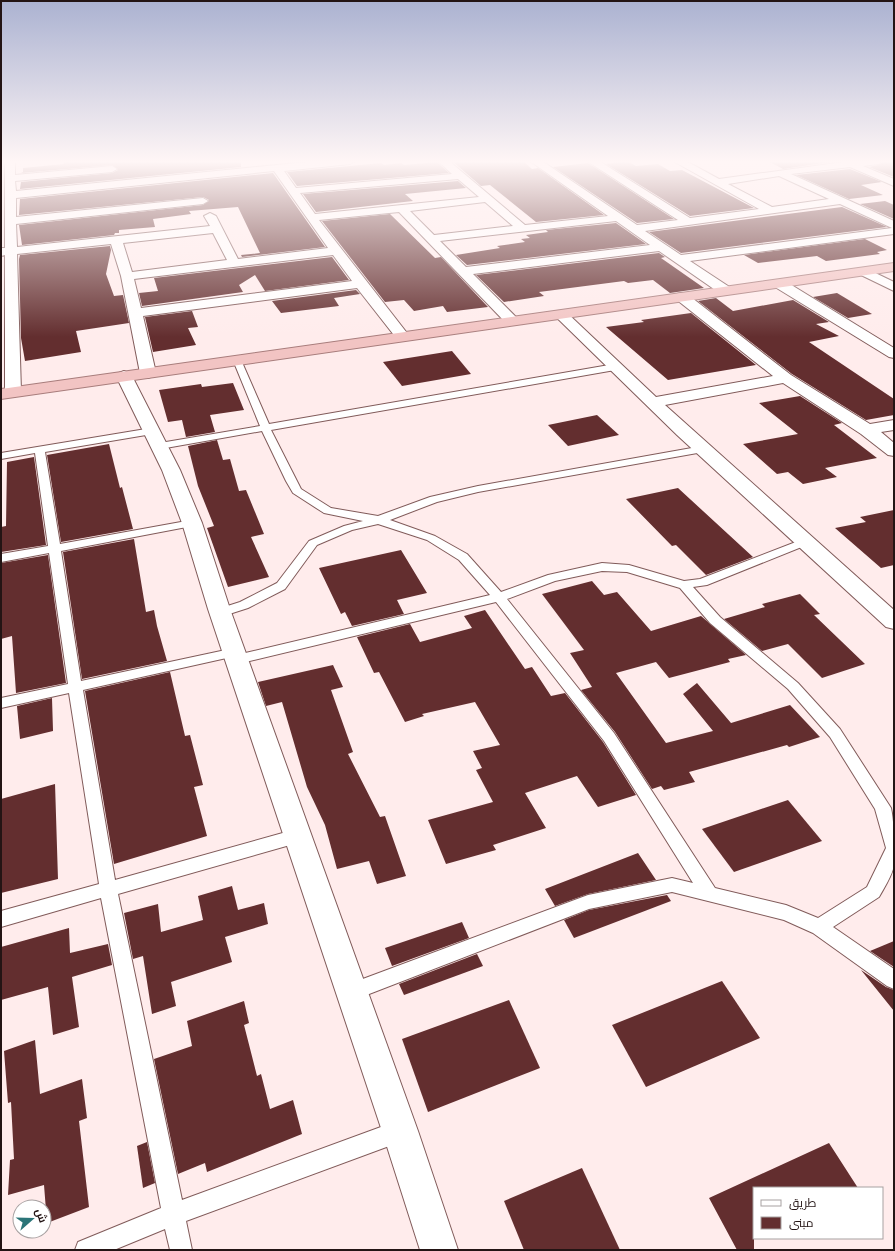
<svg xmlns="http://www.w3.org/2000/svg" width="895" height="1251" viewBox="0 0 895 1251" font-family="'Source Sans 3',Cairo,sans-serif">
<rect width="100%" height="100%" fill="#ffecec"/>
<g fill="#632e2f">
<path d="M 63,161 L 241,161 L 241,167 L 20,189 L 21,182 L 112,173 L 118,170 L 112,165 L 21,173 L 23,172 L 23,168 L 64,164 Z"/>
<path d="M 452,161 L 523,161 L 532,169 L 538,168 L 604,215 L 536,222 L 490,185 L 481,186 Z"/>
<path d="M 627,161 L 636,166 L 658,164 L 670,171 L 682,170 L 754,208 L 690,216 L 606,164 Z"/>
<path d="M 768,161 L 837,161 L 783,169 Z"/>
<path d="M 884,161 L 894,161 L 894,177 L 869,167 L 878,165 Z"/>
<path d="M 437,162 L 449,173 L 297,186 L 287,172 L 381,163 L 384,165 L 401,163 L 404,165 Z"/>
<path d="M 588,163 L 674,219 L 637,223 L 553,167 Z"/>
<path d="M 850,169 L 882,182 L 861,185 L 883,195 L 849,199 L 796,175 Z"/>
<path d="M 273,173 L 325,247 L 242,257 L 241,255 L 260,253 L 238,207 L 189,211 L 191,214 L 153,219 L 155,227 L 119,230 L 119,233 L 115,233 L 114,235 L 22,245 L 19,225 L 203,205 L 209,200 L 203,197 L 19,215 L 20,199 Z"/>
<path d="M 458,181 L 466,188 L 405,194 L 413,201 L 316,212 L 303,194 Z"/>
<path d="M 885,201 L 894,205 L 894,219 L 860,204 Z"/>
<path d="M 842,207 L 887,227 L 681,253 L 649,232 Z"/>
<path d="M 390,214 L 435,258 L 441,257 L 488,307 L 447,312 L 443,306 L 414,311 L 404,300 L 385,302 L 322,221 Z"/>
<path d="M 616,223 L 646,244 L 467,265 L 456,255 L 500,248 L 497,246 L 525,242 L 521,239 L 530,238 L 526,235 L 548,232 L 546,230 Z"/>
<path d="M 865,239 L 887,250 L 877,252 L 880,254 L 826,261 L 817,256 L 758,263 L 744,255 Z"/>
<path d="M 110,246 L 111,250 L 106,274 L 114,296 L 123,295 L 129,323 L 76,331 L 81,352 L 25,361 L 21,338 L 19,259 L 20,255 Z"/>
<path d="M 659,253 L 665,257 L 661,258 L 704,288 L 670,293 L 653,280 L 628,283 L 624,281 L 539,292 L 544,296 L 504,302 L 476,275 Z"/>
<path d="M 332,257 L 349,280 L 265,291 L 255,275 L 239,285 L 243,292 L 142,306 L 139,293 L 158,291 L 154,278 Z"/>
<path d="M 356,290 L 360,294 L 334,298 L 339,306 L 281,313 L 272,301 Z"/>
<path d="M 837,293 L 872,314 L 848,318 L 813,297 Z"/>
<path d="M 716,298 L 733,311 L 793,300 L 829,322 L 816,324 L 839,336 L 809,342 L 894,399 L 894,415 L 866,420 L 792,374 L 698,301 Z"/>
<path d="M 192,311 L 198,327 L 188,328 L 196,345 L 153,352 L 145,317 Z"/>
<path d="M 691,313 L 756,365 L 668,380 L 606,327 L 644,322 L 641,320 Z"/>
<path d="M 452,351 L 471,374 L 402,386 L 383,362 Z"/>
<path d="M 233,383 L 244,410 L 210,415 L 215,432 L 186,437 L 182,420 L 168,422 L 159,390 L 201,384 L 202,387 Z"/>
<path d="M 800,396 L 842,423 L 834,425 L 877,458 L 825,468 L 837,477 L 803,484 L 788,472 L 777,474 L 743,444 L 798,434 L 759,403 Z"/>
<path d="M 597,415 L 619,435 L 568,446 L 548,425 Z"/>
<path d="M 217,440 L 223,460 L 230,459 L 239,491 L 246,490 L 264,534 L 251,537 L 269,577 L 228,587 L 207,528 L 214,526 L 198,486 L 188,446 Z"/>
<path d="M 109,444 L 120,488 L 122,487 L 133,529 L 61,542 L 47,455 Z"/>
<path d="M 34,457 L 46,545 L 1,552 L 1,527 L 6,526 L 7,462 Z"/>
<path d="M 678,488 L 753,557 L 706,575 L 676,545 L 672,546 L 626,499 Z"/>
<path d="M 894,510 L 894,565 L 881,568 L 835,528 L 866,522 L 860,517 Z"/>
<path d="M 134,539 L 146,612 L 154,610 L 157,626 L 167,661 L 82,679 L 63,552 Z"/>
<path d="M 401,550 L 427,593 L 397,600 L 404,614 L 352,626 L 345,612 L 341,614 L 319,568 Z"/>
<path d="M 48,555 L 66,683 L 16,693 L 12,636 L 1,639 L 1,563 Z"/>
<path d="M 592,581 L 604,595 L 617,592 L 651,631 L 701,616 L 746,655 L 728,659 L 730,662 L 669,678 L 656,662 L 616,673 L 666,743 L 713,731 L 683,694 L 697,683 L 731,723 L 790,705 L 820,737 L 789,747 L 787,745 L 689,772 L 695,782 L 664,790 L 661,786 L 652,789 L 615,732 L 581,690 L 592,687 L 570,653 L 584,650 L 542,594 Z"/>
<path d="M 800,594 L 820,614 L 814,615 L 865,664 L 822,678 L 788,644 L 762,651 L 724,619 L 765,607 L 762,604 Z"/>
<path d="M 485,610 L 525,669 L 532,667 L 551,696 L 565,693 L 603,742 L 636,795 L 598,807 L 577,776 L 525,793 L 546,828 L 493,845 L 496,850 L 446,864 L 428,820 L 493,802 L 476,770 L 482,768 L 473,751 L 500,745 L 475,702 L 422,714 L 424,716 L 405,722 L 379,672 L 374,673 L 357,637 L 410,624 L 420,642 L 472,628 L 464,616 Z"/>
<path d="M 333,665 L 343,687 L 331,690 L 353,752 L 348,754 L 380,817 L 385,816 L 406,876 L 377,884 L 369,861 L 337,869 L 325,825 L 307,787 L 282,702 L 266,706 L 258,682 Z"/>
<path d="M 170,672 L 185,736 L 190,735 L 203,785 L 194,787 L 207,836 L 114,864 L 85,691 Z"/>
<path d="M 52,698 L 53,731 L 20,739 L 17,706 Z"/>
<path d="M 55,784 L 58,879 L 1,893 L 1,799 Z"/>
<path d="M 788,800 L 822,841 L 734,872 L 702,829 Z"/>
<path d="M 638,853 L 656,880 L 588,894 L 555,906 L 545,889 Z"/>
<path d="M 232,886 L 238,910 L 264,903 L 268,924 L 225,937 L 232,962 L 171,982 L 176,1006 L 152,1014 L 143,956 L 133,959 L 124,913 L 158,904 L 161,932 L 203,920 L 198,896 Z"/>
<path d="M 667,895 L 671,901 L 574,938 L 564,920 L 589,910 Z"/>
<path d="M 462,922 L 469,938 L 392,966 L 385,948 Z"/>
<path d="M 69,928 L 70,953 L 108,944 L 112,965 L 72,977 L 79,1027 L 53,1035 L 48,987 L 1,1000 L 1,947 Z"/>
<path d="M 894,941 L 894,967 L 870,951 Z"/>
<path d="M 477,954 L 483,966 L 404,995 L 399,984 Z"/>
<path d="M 861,970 L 886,987 L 894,990 L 894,1011 Z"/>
<path d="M 722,981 L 760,1038 L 646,1087 L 612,1025 Z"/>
<path d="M 509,1000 L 540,1068 L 428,1112 L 402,1039 Z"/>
<path d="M 244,1001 L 249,1023 L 244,1025 L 257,1076 L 261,1074 L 270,1109 L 293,1100 L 302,1134 L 207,1172 L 205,1163 L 178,1174 L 154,1059 L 192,1046 L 187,1021 Z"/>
<path d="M 35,1040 L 40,1094 L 82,1079 L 87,1118 L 79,1121 L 89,1207 L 47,1223 L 44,1185 L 8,1195 L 10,1160 L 14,1159 L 11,1102 L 8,1103 L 4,1051 Z"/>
<path d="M 147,1142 L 155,1183 L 143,1188 L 137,1146 Z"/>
<path d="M 829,1143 L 858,1188 L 754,1188 L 754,1250 L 737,1250 L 709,1198 Z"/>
<path d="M 582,1168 L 620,1250 L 524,1250 L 504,1201 Z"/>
</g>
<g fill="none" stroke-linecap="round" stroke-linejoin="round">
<g stroke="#815b5a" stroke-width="2">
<path id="service" d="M 237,357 L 241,360 L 269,424 L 615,364 L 619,367 L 615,370 L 271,430 L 301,489 L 331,508 L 378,516 L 430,497 L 478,486 L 703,446 L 707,447 L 708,449 L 707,451 L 703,452 L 478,492 L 437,502 L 390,520 L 435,536 L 467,554 L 501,592 L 548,575 L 602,563 L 629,565 L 684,581 L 700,579 L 801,540 L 809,540 L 811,542 L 809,544 L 707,585 L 693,587 L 720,617 L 798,683 L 840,729 L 891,808 C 894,820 895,853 894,865 C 892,876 884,888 879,897 L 833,927 L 894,969 L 894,989 L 887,986 L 813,933 L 784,920 L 672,892 L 589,909 L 351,1001 L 344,998 L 342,992 L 344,986 L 588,895 L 672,878 L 693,883 L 604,741 L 496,602 L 237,664 L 232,662 L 230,659 L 231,657 L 83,690 L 115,880 L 297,829 L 303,831 L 305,836 L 303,841 L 297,843 L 118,894 L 182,1200 L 400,1120 L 407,1124 L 411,1131 L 407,1138 L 400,1142 L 186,1221 L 192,1250 L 170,1250 L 165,1229 L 114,1250 L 75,1250 L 78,1242 L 161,1208 L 101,898 L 1,927 L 1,911 L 99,884 L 69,693 L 1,708 L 1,698 L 68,684 L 49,553 L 1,562 L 1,554 L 48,546 L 35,453 L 1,459 L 1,453 L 152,428 L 156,429 L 157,431 L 152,434 L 45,452 L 60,544 L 192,520 L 196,521 L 198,523 L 196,525 L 192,526 L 61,551 L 81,681 L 235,648 L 240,649 L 242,652 L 241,654 L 490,595 L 459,560 L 427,540 L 378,524 L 352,530 L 317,545 L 285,589 L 248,608 L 220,617 L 215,616 L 214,613 L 215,610 L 240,602 L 277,583 L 309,541 L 344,526 L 363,521 L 324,513 L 293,493 L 286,481 L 262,431 L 160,449 L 156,448 L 155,446 L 160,443 L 260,426 L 233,360 ZM 602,571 L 627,572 L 680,588 L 710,623 L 788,689 L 830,737 L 875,809 L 886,848 L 867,887 L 818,918 L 786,905 L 715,888 L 614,733 L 507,599 L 555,581 Z"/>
</g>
<g stroke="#815b5a" stroke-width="2">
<g id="minor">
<path d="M 5,161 L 15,161 L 15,175 L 112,166 L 117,169 L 112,172 L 15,181 L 16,191 L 317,161 L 355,161 L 350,164 L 284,171 L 296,188 L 452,174 L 438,161 L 449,161 L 525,225 L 608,216 L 530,161 L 542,161 L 637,225 L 678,220 L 587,161 L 599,161 L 690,218 L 759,209 L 673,161 L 686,161 L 719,179 L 851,161 L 883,161 L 878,164 L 863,166 L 894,179 L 894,186 L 850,167 L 791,174 L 894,221 L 894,234 L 690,261 L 731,288 L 733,291 L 731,294 L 721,294 L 659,251 L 473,274 L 517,318 L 519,321 L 517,324 L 512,325 L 507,324 L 399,212 L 319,220 L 407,333 L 409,336 L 407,339 L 402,340 L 397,339 L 357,288 L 143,316 L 156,373 L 153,376 L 148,378 L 143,376 L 140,373 L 121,276 L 111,244 L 17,254 L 21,392 L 19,395 L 13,397 L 7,395 L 5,392 L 5,255 L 1,256 L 1,248 L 5,248 ZM 274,171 L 328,248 L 238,259 L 216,216 L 210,213 L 204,216 L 210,226 L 17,247 L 16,224 L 203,204 L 208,201 L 203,198 L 16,217 L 16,198 ZM 779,176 L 829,199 L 772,207 L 728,184 ZM 458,179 L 479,197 L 315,214 L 300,193 ZM 485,202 L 513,226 L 434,235 L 410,211 ZM 840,204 L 892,228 L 681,255 L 645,231 ZM 616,221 L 650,245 L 466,267 L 440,241 ZM 213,233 L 227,260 L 132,272 L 123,243 ZM 333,255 L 352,281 L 141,308 L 134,279 Z"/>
<path d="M 865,268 L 894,282 L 894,291 L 861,275 L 859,272 L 861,269 Z"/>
<path d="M 780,280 L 785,281 L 894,348 L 894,358 L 889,357 L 775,287 L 774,284 L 775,281 Z"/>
<path d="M 682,293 L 687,294 L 791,375 L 870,424 L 894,420 L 894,430 L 881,432 L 894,443 L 894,456 L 888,455 L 861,434 L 783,383 L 665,405 L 894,610 L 894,629 L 886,627 L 677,435 L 553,314 L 555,311 L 565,311 L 656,397 L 773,376 L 677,300 L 675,297 L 677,294 Z"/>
<path d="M 124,371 L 129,373 L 132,376 L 180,470 L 202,523 L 230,609 L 418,1131 L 458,1250 L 420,1250 L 382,1131 L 208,609 L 182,523 L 162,470 L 116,376 L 119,373 Z"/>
</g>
</g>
<g stroke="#a87d7c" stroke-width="2">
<path id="trunk" d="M 894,263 L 894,271 L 1,399 L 1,389 Z"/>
</g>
<use href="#service" fill="#fff" fill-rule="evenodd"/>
<use href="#minor" fill="#fff" fill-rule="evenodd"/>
<use href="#trunk" fill="#f2c4c3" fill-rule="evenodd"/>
</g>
<linearGradient id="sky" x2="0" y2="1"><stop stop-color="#abb2d1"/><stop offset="0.48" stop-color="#fff6f6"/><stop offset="1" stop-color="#fff6f6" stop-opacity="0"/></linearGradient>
<rect width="895" height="337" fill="url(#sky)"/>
<rect width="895" height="1251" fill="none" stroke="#231414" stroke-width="4"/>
<rect x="753" y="1187" width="130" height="52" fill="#ffffff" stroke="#a7a1a1"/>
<rect x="761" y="1200" width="20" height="6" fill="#ffffff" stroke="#a7a1a1"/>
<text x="789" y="1207" font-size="12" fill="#231414">طريق</text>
<rect x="761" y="1217" width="20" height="12" fill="#632e2f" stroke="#a7a1a1"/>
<text x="789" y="1227" font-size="12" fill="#231414">مبنى</text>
<g transform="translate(32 1219) rotate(70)"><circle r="19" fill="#ffffff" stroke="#a7a1a1"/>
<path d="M0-3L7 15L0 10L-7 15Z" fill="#2b7578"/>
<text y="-6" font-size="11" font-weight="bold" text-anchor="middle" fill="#231414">ش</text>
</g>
</svg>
